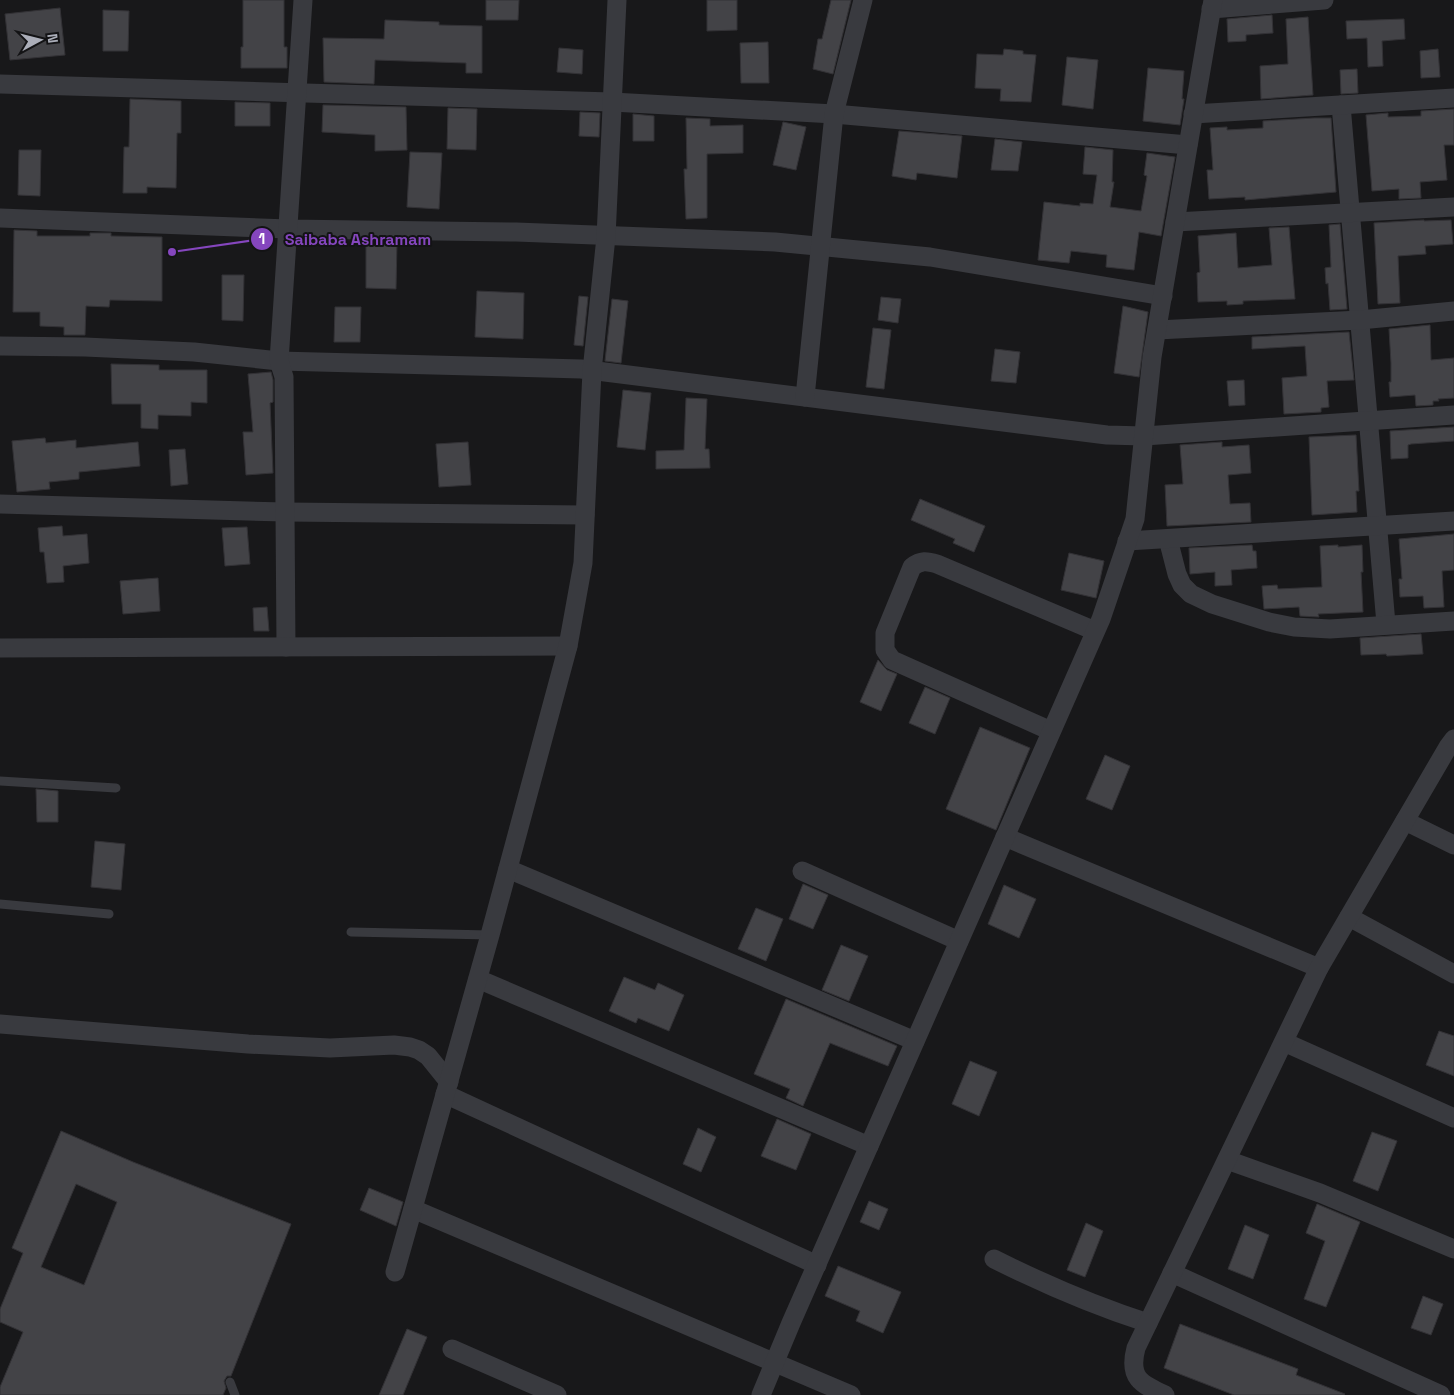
<svg xmlns="http://www.w3.org/2000/svg" width="1454" height="1395" viewBox="0 0 1454 1395" font-family="'Space Grotesk',sans-serif">
<rect width="100%" height="100%" fill="#18181a"/>
<g fill="#434347" stroke="#333236" fill-rule="evenodd">
<path d="M 243,0 L 284,0 L 284,47 L 287,47 L 287,68 L 241,68 L 241,47 L 243,47 Z"/>
<path d="M 486,0 L 519,0 L 518,20 L 486,20 Z"/>
<path d="M 707,0 L 737,0 L 737,30 L 707,31 Z"/>
<path d="M 831,0 L 851,0 L 833,74 L 813,69 L 818,39 L 822,39 Z"/>
<path d="M 60,8 L 65,55 L 10,60 L 5,14 Z"/>
<path d="M 103,10 L 129,11 L 128,51 L 103,51 Z"/>
<path d="M 1272,15 L 1273,33 L 1246,35 L 1246,41 L 1228,42 L 1227,19 Z"/>
<path d="M 1308,17 L 1313,95 L 1261,99 L 1260,66 L 1288,64 L 1286,19 Z"/>
<path d="M 1404,19 L 1405,39 L 1382,41 L 1383,66 L 1368,67 L 1367,38 L 1347,39 L 1346,21 Z"/>
<path d="M 385,20 L 439,22 L 439,25 L 482,26 L 482,73 L 466,73 L 466,63 L 375,60 L 374,84 L 324,82 L 323,38 L 384,39 Z"/>
<path d="M 768,42 L 769,83 L 741,83 L 740,43 Z"/>
<path d="M 559,48 L 583,50 L 582,74 L 557,72 Z"/>
<path d="M 1004,49 L 1023,51 L 1023,54 L 1036,55 L 1031,102 L 1000,101 L 1001,89 L 975,88 L 977,54 L 1003,55 Z"/>
<path d="M 1438,49 L 1440,77 L 1421,78 L 1420,51 Z"/>
<path d="M 1067,57 L 1098,60 L 1093,109 L 1062,105 Z"/>
<path d="M 1148,68 L 1184,71 L 1182,99 L 1184,99 L 1180,125 L 1143,121 Z"/>
<path d="M 1357,69 L 1358,93 L 1341,94 L 1340,70 Z"/>
<path d="M 130,99 L 181,101 L 181,133 L 177,133 L 176,188 L 147,187 L 147,193 L 123,193 L 124,147 L 129,147 Z"/>
<path d="M 235,102 L 270,103 L 270,126 L 235,126 Z"/>
<path d="M 323,105 L 406,107 L 407,150 L 375,151 L 375,135 L 322,132 Z"/>
<path d="M 448,108 L 477,109 L 476,150 L 447,149 Z"/>
<path d="M 1454,109 L 1454,145 L 1444,145 L 1447,180 L 1420,182 L 1421,198 L 1399,199 L 1399,189 L 1372,191 L 1366,115 L 1388,113 L 1388,117 L 1421,116 L 1421,111 Z"/>
<path d="M 580,112 L 600,113 L 599,137 L 579,136 Z"/>
<path d="M 633,114 L 654,116 L 654,141 L 633,141 Z"/>
<path d="M 686,118 L 710,119 L 710,126 L 743,125 L 743,153 L 707,154 L 707,218 L 686,219 L 684,169 L 687,169 Z"/>
<path d="M 1314,118 L 1331,118 L 1336,192 L 1245,200 L 1245,197 L 1209,199 L 1207,170 L 1213,170 L 1210,128 L 1227,127 L 1227,130 L 1263,128 L 1263,121 Z"/>
<path d="M 783,122 L 806,127 L 796,170 L 773,165 Z"/>
<path d="M 899,131 L 962,136 L 957,178 L 917,173 L 916,180 L 892,176 Z"/>
<path d="M 995,139 L 1022,142 L 1018,171 L 991,170 Z"/>
<path d="M 1085,147 L 1113,150 L 1112,182 L 1114,182 L 1110,207 L 1141,211 L 1147,176 L 1144,175 L 1147,153 L 1175,157 L 1161,236 L 1139,232 L 1134,270 L 1106,267 L 1107,255 L 1071,251 L 1069,263 L 1038,260 L 1044,202 L 1080,206 L 1080,203 L 1093,204 L 1097,175 L 1083,174 Z"/>
<path d="M 19,150 L 41,150 L 40,196 L 18,195 Z"/>
<path d="M 410,152 L 442,153 L 439,209 L 407,207 Z"/>
<path d="M 1424,220 L 1424,221 L 1451,220 L 1453,244 L 1425,246 L 1426,254 L 1398,256 L 1400,303 L 1378,304 L 1374,223 Z"/>
<path d="M 1340,224 L 1347,309 L 1330,310 L 1328,283 L 1326,284 L 1325,268 L 1331,267 L 1329,225 Z"/>
<path d="M 1289,227 L 1295,299 L 1243,301 L 1243,304 L 1227,305 L 1227,301 L 1198,302 L 1197,273 L 1200,272 L 1198,236 L 1236,233 L 1238,268 L 1272,265 L 1269,228 Z"/>
<path d="M 14,230 L 37,231 L 37,236 L 90,236 L 90,233 L 111,233 L 111,236 L 162,237 L 162,301 L 110,300 L 109,307 L 86,306 L 85,335 L 64,335 L 64,327 L 40,326 L 40,312 L 13,312 Z"/>
<path d="M 366,241 L 397,242 L 396,289 L 366,288 Z"/>
<path d="M 222,275 L 244,275 L 243,321 L 222,320 Z"/>
<path d="M 477,291 L 524,293 L 523,339 L 475,337 Z"/>
<path d="M 579,296 L 588,297 L 583,346 L 574,345 Z"/>
<path d="M 881,297 L 901,299 L 898,323 L 878,320 Z"/>
<path d="M 612,299 L 628,301 L 621,363 L 605,361 Z"/>
<path d="M 1123,306 L 1148,312 L 1139,377 L 1114,373 Z"/>
<path d="M 335,307 L 361,307 L 360,342 L 334,342 Z"/>
<path d="M 1430,325 L 1431,360 L 1454,358 L 1454,398 L 1438,399 L 1439,401 L 1433,401 L 1433,405 L 1416,406 L 1415,395 L 1390,397 L 1389,382 L 1391,382 L 1391,363 L 1389,329 Z"/>
<path d="M 873,328 L 891,330 L 884,389 L 866,387 Z"/>
<path d="M 1349,332 L 1354,380 L 1327,381 L 1329,407 L 1321,408 L 1321,412 L 1284,414 L 1282,378 L 1307,376 L 1305,346 L 1252,349 L 1252,337 Z"/>
<path d="M 995,349 L 1020,352 L 1016,383 L 991,381 Z"/>
<path d="M 111,364 L 159,365 L 159,370 L 207,370 L 207,403 L 191,402 L 191,416 L 158,415 L 158,429 L 141,428 L 141,404 L 112,404 Z"/>
<path d="M 271,372 L 273,380 L 273,402 L 270,403 L 273,473 L 246,475 L 243,432 L 253,432 L 248,374 Z"/>
<path d="M 1244,380 L 1245,405 L 1229,406 L 1227,381 Z"/>
<path d="M 623,390 L 651,393 L 645,450 L 617,447 Z"/>
<path d="M 686,398 L 707,399 L 705,449 L 709,449 L 710,468 L 656,469 L 656,451 L 684,450 Z"/>
<path d="M 1454,427 L 1454,441 L 1411,444 L 1408,445 L 1408,458 L 1391,459 L 1390,431 Z"/>
<path d="M 1356,435 L 1359,491 L 1356,491 L 1357,512 L 1312,515 L 1309,437 Z"/>
<path d="M 45,438 L 46,443 L 76,440 L 76,448 L 138,442 L 140,466 L 79,472 L 79,479 L 49,482 L 50,489 L 17,492 L 12,441 Z"/>
<path d="M 468,442 L 471,485 L 439,487 L 436,444 Z"/>
<path d="M 1222,442 L 1222,447 L 1249,445 L 1251,473 L 1228,475 L 1230,504 L 1250,503 L 1251,522 L 1167,526 L 1165,485 L 1183,484 L 1180,445 Z"/>
<path d="M 185,449 L 188,484 L 171,486 L 169,450 Z"/>
<path d="M 920,499 L 985,526 L 974,552 L 953,543 L 955,539 L 911,520 Z"/>
<path d="M 62,526 L 63,536 L 87,534 L 89,563 L 63,566 L 64,582 L 47,583 L 44,552 L 40,552 L 38,528 Z"/>
<path d="M 247,527 L 250,564 L 225,566 L 222,528 Z"/>
<path d="M 1454,534 L 1454,570 L 1442,571 L 1444,607 L 1424,608 L 1423,596 L 1400,597 L 1399,579 L 1402,579 L 1399,539 Z"/>
<path d="M 1252,545 L 1253,551 L 1256,551 L 1257,568 L 1231,570 L 1232,585 L 1215,586 L 1215,572 L 1190,574 L 1189,548 Z"/>
<path d="M 1338,545 L 1338,547 L 1362,545 L 1363,572 L 1361,572 L 1363,612 L 1318,614 L 1319,617 L 1300,616 L 1299,607 L 1264,609 L 1262,586 L 1277,585 L 1278,589 L 1322,587 L 1320,546 Z"/>
<path d="M 1069,553 L 1104,561 L 1096,598 L 1061,590 Z"/>
<path d="M 158,578 L 160,611 L 123,614 L 120,581 Z"/>
<path d="M 267,607 L 269,631 L 254,631 L 253,608 Z"/>
<path d="M 1421,634 L 1423,654 L 1387,656 L 1386,654 L 1361,655 L 1360,638 Z"/>
<path d="M 878,660 L 887,670 L 897,674 L 881,711 L 860,702 Z"/>
<path d="M 925,687 L 950,698 L 935,734 L 909,723 Z"/>
<path d="M 980,727 L 1030,748 L 996,830 L 946,809 Z"/>
<path d="M 1105,755 L 1130,766 L 1112,810 L 1086,799 Z"/>
<path d="M 36,789 L 58,791 L 58,822 L 37,822 Z"/>
<path d="M 95,841 L 125,844 L 121,890 L 91,887 Z"/>
<path d="M 803,884 L 828,895 L 813,929 L 789,919 Z"/>
<path d="M 1004,885 L 1036,899 L 1019,938 L 988,924 Z"/>
<path d="M 756,908 L 783,919 L 766,961 L 738,949 Z"/>
<path d="M 841,945 L 868,956 L 849,1001 L 822,990 Z"/>
<path d="M 624,977 L 655,990 L 658,983 L 684,995 L 669,1031 L 638,1018 L 636,1023 L 609,1011 Z"/>
<path d="M 786,999 L 897,1046 L 888,1066 L 830,1043 L 803,1106 L 786,1098 L 790,1089 L 754,1074 Z"/>
<path d="M 1439,1031 L 1454,1036 L 1454,1076 L 1426,1065 Z"/>
<path d="M 970,1061 L 997,1072 L 979,1116 L 952,1104 Z"/>
<path d="M 777,1119 L 811,1134 L 796,1170 L 761,1156 Z"/>
<path d="M 698,1128 L 716,1137 L 701,1172 L 683,1164 Z"/>
<path d="M 61,1131 L 133,1162 L 291,1224 L 231,1376 L 227,1376 L 224,1381 L 226,1388 L 223,1395 L 0,1395 L 0,1387 L 23,1332 L 0,1322 L 0,1309 L 23,1253 L 12,1248 ZM 76,1184 L 117,1202 L 84,1285 L 41,1267 Z"/>
<path d="M 1372,1132 L 1397,1141 L 1378,1191 L 1353,1181 Z"/>
<path d="M 369,1188 L 403,1202 L 396,1226 L 360,1210 Z"/>
<path d="M 869,1201 L 888,1209 L 879,1230 L 860,1222 Z"/>
<path d="M 1317,1204 L 1360,1222 L 1326,1307 L 1304,1299 L 1325,1241 L 1306,1233 Z"/>
<path d="M 1086,1223 L 1103,1231 L 1085,1277 L 1067,1270 Z"/>
<path d="M 1245,1225 L 1269,1235 L 1253,1279 L 1228,1269 Z"/>
<path d="M 838,1266 L 901,1292 L 883,1333 L 856,1321 L 860,1311 L 825,1296 Z"/>
<path d="M 1423,1296 L 1443,1304 L 1431,1335 L 1411,1328 Z"/>
<path d="M 1180,1324 L 1298,1369 L 1296,1375 L 1345,1394 L 1344,1395 L 1234,1395 L 1164,1368 Z"/>
<path d="M 407,1329 L 427,1337 L 403,1395 L 379,1395 Z"/>
</g>
<g fill="none" stroke-linecap="round" stroke-linejoin="round">
<g stroke="#393a3f" stroke-width="9">
<path d="M 0,781 L 116,788"/>
<path d="M 0,904 L 109,914"/>
<path d="M 351,932 L 490,935"/>
<path d="M 230,1382 L 235,1395"/>
</g>
<g stroke="#393a3f" stroke-width="19">
<path d="M 1211,9 L 1324,0"/>
<path d="M 0,84 L 612,102 L 834,114 L 1188,145"/>
<path d="M 1341,105 L 1386,624"/>
<path d="M 1193,114 L 1454,98"/>
<path d="M 0,218 L 288,229 L 516,232 L 775,242 L 930,257 L 1163,296"/>
<path d="M 1175,222 L 1454,207"/>
<path d="M 1157,330 L 1360,320 L 1454,311"/>
<path d="M 0,346 L 85,347 L 194,352 L 279,361 L 581,369 L 1107,435 L 1144,436 L 1454,415"/>
<path d="M 805,397 L 834,114 L 863,0"/>
<path d="M 0,504 L 285,512 L 585,515"/>
<path d="M 1168,539 L 1177,574 L 1182,585 L 1191,594 L 1212,604 L 1269,622 L 1294,627 L 1330,629 L 1454,621"/>
<path d="M 1127,541 L 1454,521"/>
<path d="M 286,647 L 284,377 L 279,361 L 303,0"/>
<path d="M 0,648 L 568,646"/>
<path d="M 1051,731 L 892,660 L 885,650 L 885,633 L 912,567 C 921,560 927,561 937,564 L 1095,631"/>
<path d="M 1405,821 L 1454,845"/>
<path d="M 1005,837 L 1319,968"/>
<path d="M 508,869 L 915,1041"/>
<path d="M 802,871 L 959,941"/>
<path d="M 1349,917 L 1454,974"/>
<path d="M 478,979 L 869,1146"/>
<path d="M 0,1024 L 248,1044 L 330,1048 L 394,1045 L 410,1047 L 419,1050 L 428,1056 L 449,1082"/>
<path d="M 1284,1042 L 1454,1118"/>
<path d="M 445,1094 L 817,1265"/>
<path d="M 1227,1160 L 1320,1193 L 1454,1249"/>
<path d="M 413,1209 L 851,1395"/>
<path d="M 994,1259 C 1044,1284 1095,1306 1148,1323"/>
<path d="M 395,1272 L 490,935 L 568,646 L 583,563 L 592,371 L 606,237 L 617,0"/>
<path d="M 1172,1273 L 1441,1395"/>
<path d="M 452,1349 L 557,1395"/>
<path d="M 761,1395 L 791,1323 L 1101,619 L 1135,519 L 1152,357 L 1213,0"/>
<path d="M 1165,1395 C 1141,1384 1128,1378 1136,1348 L 1319,968 L 1448,747 L 1454,739"/>
</g>
</g>
<path fill="none" stroke="#8546be" stroke-width="2" d="M172 252L262 239"/>
<g fill="#8546be" stroke="#131315" stroke-width="2">
<circle cx="172" cy="252" r="5"/>
<circle cx="262" cy="239" r="12"/>
</g>
<g font-size="15" text-anchor="middle" font-weight="bold" fill="#fff">
<text x="262" y="244">1</text>
</g>
<g font-size="16" text-anchor="middle" font-weight="bold" fill="#8546be" stroke="#131315" stroke-width="4" stroke-linejoin="round" paint-order="stroke">
<text x="358" y="245">Saibaba Ashramam</text>
</g>
<g transform="translate(40 40) rotate(83)" stroke="#131315" stroke-width="4" paint-order="stroke">
<path d="M0-4L9 19L0 12L-9 19Z" fill="#abaeb9"/>
<text y="-8" font-size="14" font-weight="bold" text-anchor="middle" fill="#abaeb9">N</text>
</g>
</svg>
